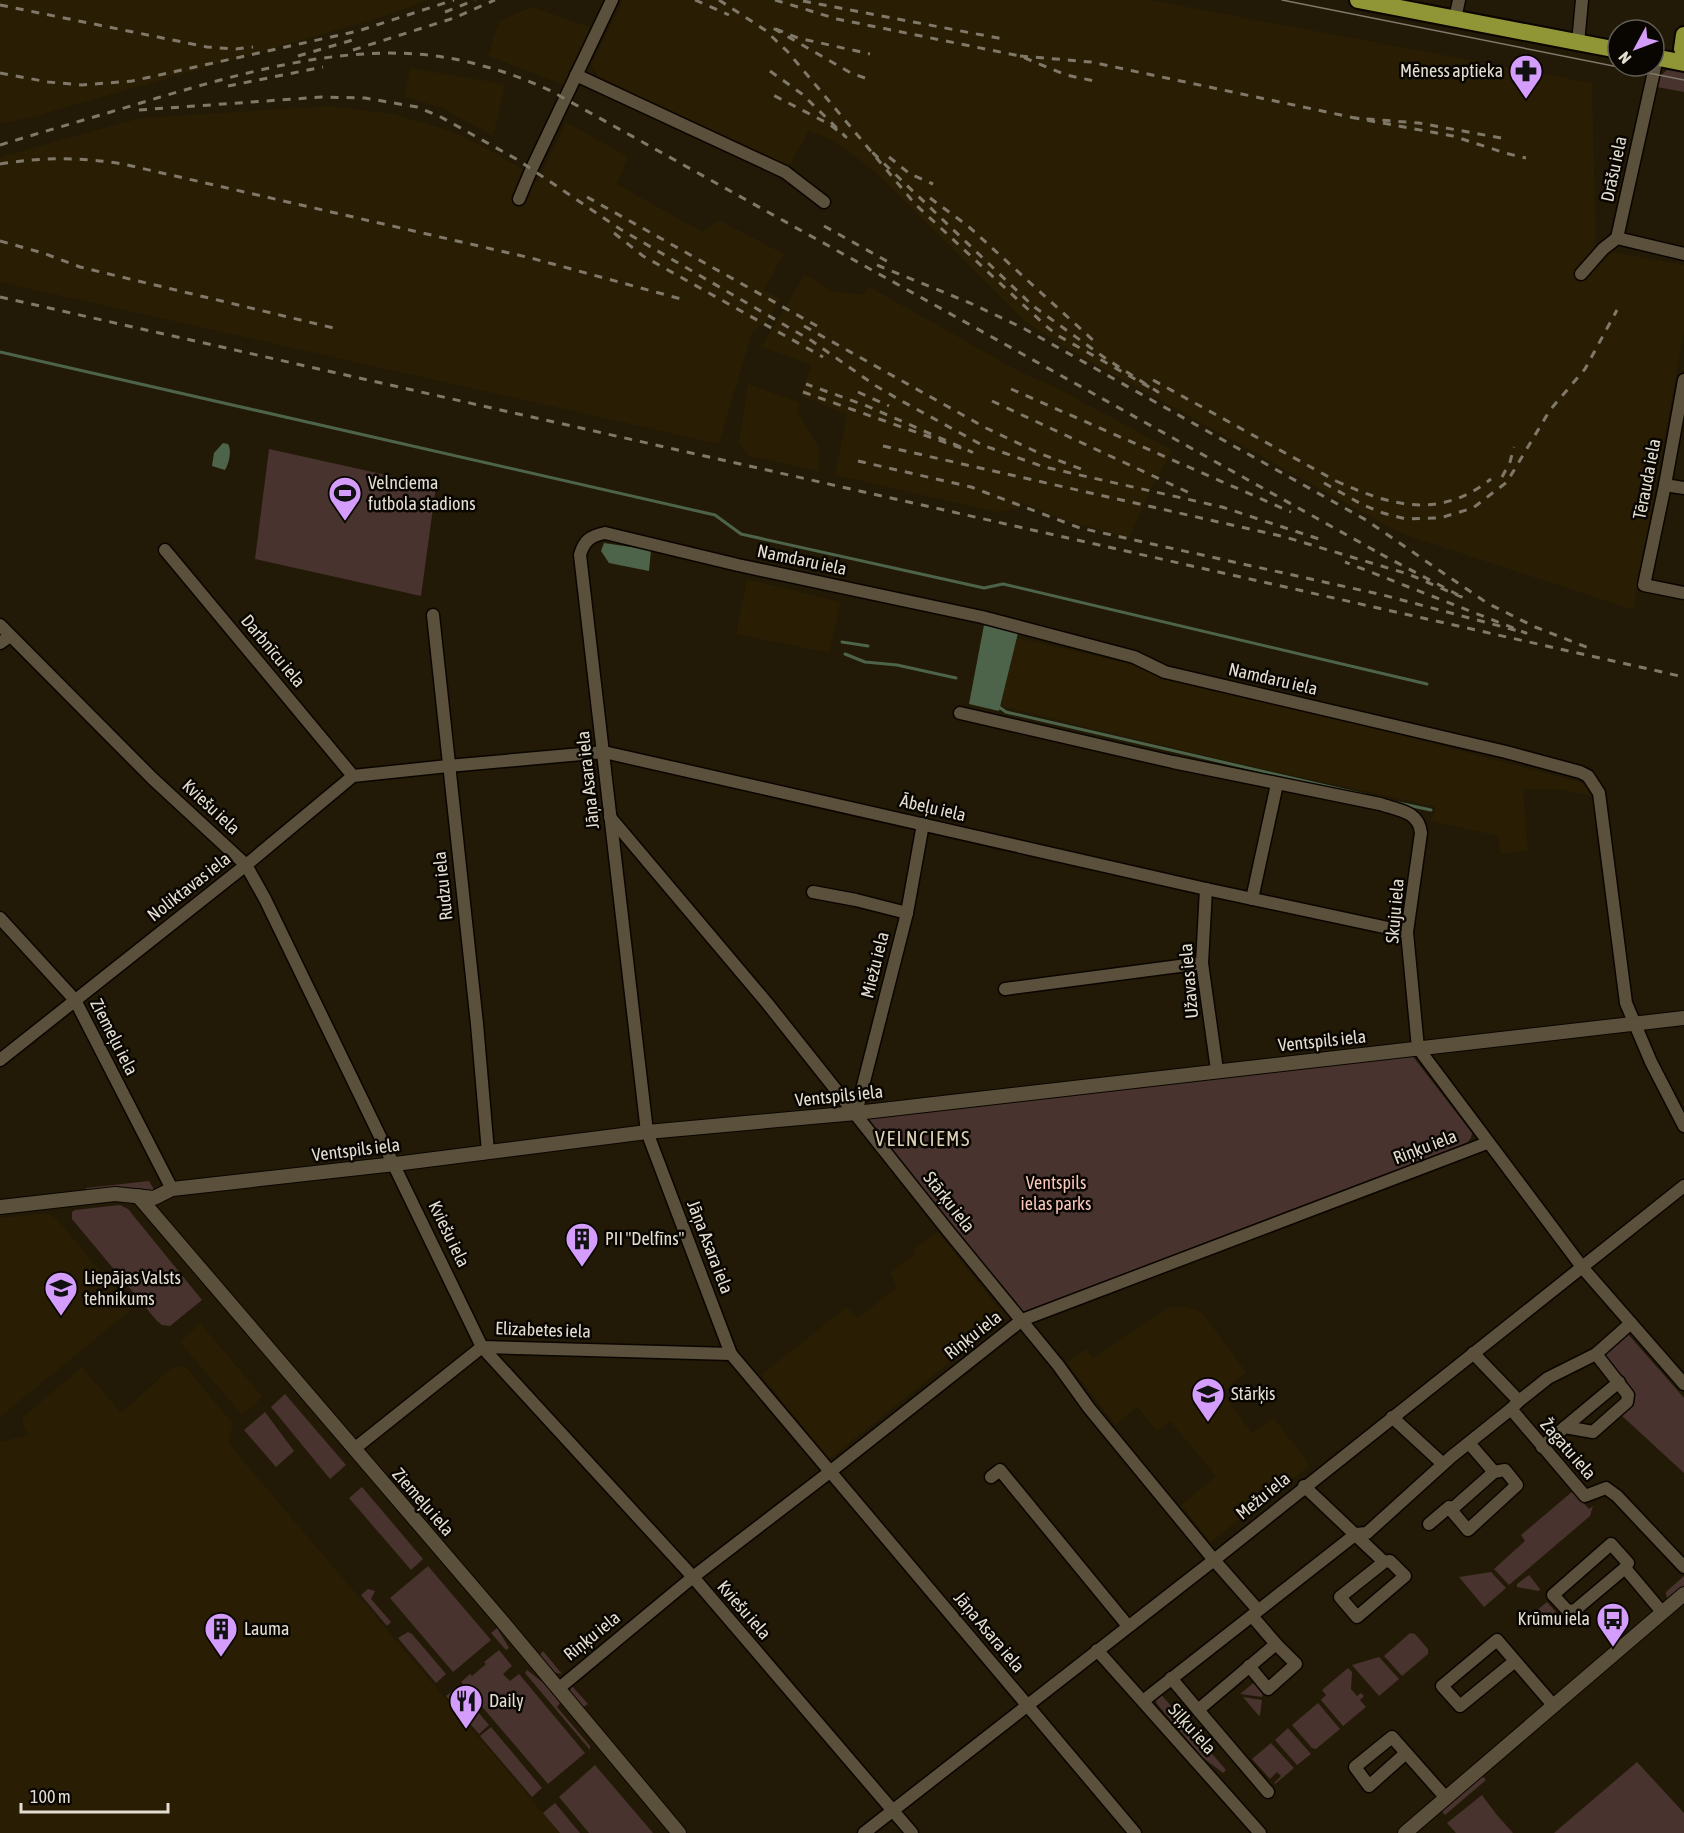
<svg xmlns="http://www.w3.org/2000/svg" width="1684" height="1833" viewBox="0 0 1684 1833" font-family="'Asap Condensed',sans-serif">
<rect width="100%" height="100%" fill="#221a06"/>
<g fill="#291e03">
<path d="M 0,0 L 429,0 L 379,18 L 36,116 L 0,124 Z"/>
<path d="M 623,0 L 1150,0 L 1592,83 L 1596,249 L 1684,265 L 1684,332 L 1633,610 L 1400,533 L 1075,353 L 1028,324 L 875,172 L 834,141 L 809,130 L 788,169 L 598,76 L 591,65 Z"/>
<path d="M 532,7 L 590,27 L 565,85 L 488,56 L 499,21 Z"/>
<path d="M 410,68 L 505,84 L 493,136 L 440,107 L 404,97 Z"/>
<path d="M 329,106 L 394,114 L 451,131 L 488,149 L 526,171 L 537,182 L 566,122 L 628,157 L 617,184 L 702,232 L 719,220 L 786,255 L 782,257 L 764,290 L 780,299 L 767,322 L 752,332 L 719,444 L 0,282 L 0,157 L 140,118 Z"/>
<path d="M 805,274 L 832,291 L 863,295 L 868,286 L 1020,372 L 1053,386 L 1172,450 L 1152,487 L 1129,538 L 1064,520 L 1021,502 L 1019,508 L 996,512 L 835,475 L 847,414 L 801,396 L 811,365 L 761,347 Z"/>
<path d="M 748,384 L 799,402 L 798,412 L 819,448 L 818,471 L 749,456 L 739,442 Z"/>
<path d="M 747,579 L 841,602 L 829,653 L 736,634 Z"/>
<path d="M 1017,638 L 1131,664 L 1583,783 L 1592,796 L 1558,789 L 1523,789 L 1528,851 L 1500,854 L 1498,836 L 1431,821 L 1436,807 L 1203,755 L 1001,706 Z"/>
<path d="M 47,1213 L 56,1218 L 132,1309 L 0,1417 L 0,1218 Z"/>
<path d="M 938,1232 L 1006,1317 L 829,1459 L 761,1375 L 847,1307 L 857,1318 L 896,1288 L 891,1272 L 915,1254 L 913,1250 Z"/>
<path d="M 1169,1307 L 1188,1307 L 1203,1313 L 1246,1372 L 1222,1393 L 1252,1433 L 1274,1418 L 1310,1466 L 1210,1542 L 1181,1505 L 1216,1476 L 1170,1421 L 1157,1431 L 1137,1407 L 1116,1425 L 1067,1363 L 1086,1349 L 1093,1358 Z"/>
<path d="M 200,1323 L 263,1397 L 242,1415 L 180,1342 Z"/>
<path d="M 185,1366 L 233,1424 L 228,1443 L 560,1833 L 0,1833 L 0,1442 L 28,1435 L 23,1426 L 23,1417 L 82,1367 L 121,1413 L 171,1368 Z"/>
</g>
<g fill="#48332f">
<path d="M 1667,70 L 1684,72 L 1684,92 L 1657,87 L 1659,77 Z"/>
<path d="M 269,449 L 436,486 L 421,596 L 255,559 Z"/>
<path d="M 1411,1054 L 1472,1133 L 1471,1138 L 1467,1143 L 1023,1312 L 1017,1309 L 870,1123 L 869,1118 Z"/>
<path d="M 149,1181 L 155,1191 L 145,1192 L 124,1188 L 87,1191 L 86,1188 Z"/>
<path d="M 120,1205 L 128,1209 L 202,1300 L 170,1326 L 162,1325 L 157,1321 L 72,1219 L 72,1212 L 75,1210 Z"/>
<path d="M 1627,1333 L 1684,1398 L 1684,1473 L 1620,1414 L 1635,1397 L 1603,1356 Z"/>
<path d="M 285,1394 L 346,1465 L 330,1479 L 271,1407 Z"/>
<path d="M 265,1412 L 294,1451 L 276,1467 L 244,1430 Z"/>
<path d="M 362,1487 L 423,1559 L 411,1570 L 349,1498 Z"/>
<path d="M 1573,1491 L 1589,1509 L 1593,1506 L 1590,1516 L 1509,1585 L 1494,1569 L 1525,1541 L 1521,1535 Z"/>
<path d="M 428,1566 L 491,1640 L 453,1672 L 390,1598 Z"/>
<path d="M 1491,1572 L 1506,1588 L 1484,1607 L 1459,1577 Z"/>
<path d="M 1529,1575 L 1540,1589 L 1539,1591 L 1517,1587 L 1517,1584 Z"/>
<path d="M 1684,1576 L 1684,1586 L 1668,1599 L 1666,1595 L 1666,1592 Z"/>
<path d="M 368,1589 L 375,1591 L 371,1599 L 391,1622 L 387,1626 L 361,1595 Z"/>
<path d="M 1547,1602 L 1556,1612 L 1545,1622 L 1536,1611 Z"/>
<path d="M 497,1628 L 509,1648 L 506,1650 L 491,1633 Z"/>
<path d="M 408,1632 L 412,1634 L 446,1674 L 436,1683 L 398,1638 Z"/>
<path d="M 1410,1633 L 1415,1634 L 1428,1649 L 1428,1654 L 1402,1676 L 1384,1656 Z"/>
<path d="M 499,1650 L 512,1666 L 503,1674 L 510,1681 L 519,1674 L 585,1753 L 548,1784 L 461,1682 L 470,1674 L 472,1676 L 486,1664 L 484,1662 Z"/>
<path d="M 543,1651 L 562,1674 L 552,1672 L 539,1656 Z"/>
<path d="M 1379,1657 L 1399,1679 L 1379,1696 L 1352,1665 Z"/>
<path d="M 1348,1668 L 1352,1672 L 1351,1689 L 1357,1696 L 1361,1693 L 1364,1696 L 1360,1700 L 1366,1707 L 1343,1726 L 1321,1700 L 1326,1695 L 1322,1690 Z"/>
<path d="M 527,1670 L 546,1685 L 560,1703 L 557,1707 L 590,1746 L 590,1750 L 525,1673 Z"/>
<path d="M 1257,1680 L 1264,1688 L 1262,1697 L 1240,1694 Z"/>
<path d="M 571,1685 L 588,1704 L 582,1708 L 570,1693 Z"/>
<path d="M 457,1687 L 489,1725 L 479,1734 L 446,1696 Z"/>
<path d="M 1159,1692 L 1226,1770 L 1223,1773 L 1202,1757 L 1157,1704 L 1155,1697 Z"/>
<path d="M 1243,1697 L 1262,1700 L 1260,1715 L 1259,1716 Z"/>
<path d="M 1318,1703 L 1340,1729 L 1316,1749 L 1312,1748 L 1292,1725 Z"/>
<path d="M 491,1727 L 542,1788 L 532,1797 L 480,1736 Z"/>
<path d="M 1288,1728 L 1311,1754 L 1297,1765 L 1275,1740 Z"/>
<path d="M 1271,1743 L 1294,1768 L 1275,1784 L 1274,1783 L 1281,1776 L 1277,1772 L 1270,1779 L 1252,1759 Z"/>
<path d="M 1637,1762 L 1684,1813 L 1684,1833 L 1554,1833 Z"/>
<path d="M 595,1765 L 653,1833 L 589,1833 L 559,1797 Z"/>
<path d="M 1481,1775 L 1486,1780 L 1445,1815 L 1441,1810 Z"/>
<path d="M 1482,1795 L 1496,1814 L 1513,1833 L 1456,1833 L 1447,1823 Z"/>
<path d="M 555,1803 L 580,1833 L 560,1833 L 543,1813 Z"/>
</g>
<g fill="#4d644a">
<path d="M 223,443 L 228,444 C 232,451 229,463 225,470 L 212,466 L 214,453 Z"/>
<path d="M 604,543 L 651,550 L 649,571 L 609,563 L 601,551 Z"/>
<path d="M 984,625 L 1018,633 L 999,711 L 969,704 Z"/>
</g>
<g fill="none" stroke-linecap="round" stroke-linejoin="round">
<g stroke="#4d644a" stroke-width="3">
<path d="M 0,352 L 715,515 L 741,534 L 984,588 L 1003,584 L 1427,684"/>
<path d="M 842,642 L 868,646"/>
<path d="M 845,654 L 865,662 L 897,665 L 956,678"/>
<path d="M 999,707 L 1006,712 L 1365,795"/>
<path d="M 1389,801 L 1431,810"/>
</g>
<g stroke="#0b0500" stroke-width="15">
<g id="minor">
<path d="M 1455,19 L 1459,0"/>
<path d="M 1578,43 L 1582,0"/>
<path d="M 576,75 L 785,172 L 824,202"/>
<path d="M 519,199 L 532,168 L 612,0"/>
<path d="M 1617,238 L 1684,254"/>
<path d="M 1581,274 L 1603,249 L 1617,238 L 1657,58"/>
<path d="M 1684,380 L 1665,485 L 1644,585 L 1684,593"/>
<path d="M 1665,485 L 1684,488"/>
<path d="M 165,550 L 353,776"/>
<path d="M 433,615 L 477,1024 L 488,1152"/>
<path d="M 0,625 L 153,779 L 246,865 L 265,899 L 482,1347 L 693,1577 L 912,1833"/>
<path d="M 0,643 L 10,636"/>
<path d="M 960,713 L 1173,762 L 1380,804 C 1398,810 1419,811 1421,833 L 1407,932 L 1418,1048 L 1582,1267 L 1684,1384"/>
<path d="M 610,817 L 767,1003 L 949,1232 L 1058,1365 L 1089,1408 L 1214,1560 L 1258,1610"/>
<path d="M 1206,889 L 1202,963 L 1217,1070"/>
<path d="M 813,892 L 856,900 L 907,913"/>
<path d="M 1252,899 L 1277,784"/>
<path d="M 0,918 L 75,1000 L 172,1189"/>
<path d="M 1005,989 L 1202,963"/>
<path d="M 0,1060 L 246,865 L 353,776 L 448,766 L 604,752 L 1206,889 L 1407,932"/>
<path d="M 856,1113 L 907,913 L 923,824"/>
<path d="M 1473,1353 L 1519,1401 L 1511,1409 L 1585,1496 L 1606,1488 L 1617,1496 L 1684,1567"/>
<path d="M 1596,1354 L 1631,1323"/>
<path d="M 1519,1401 L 1548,1378 L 1596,1354 L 1628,1395 L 1627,1402 L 1593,1432 L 1565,1427 L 1542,1447"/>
<path d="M 1392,1417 L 1443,1464"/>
<path d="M 1565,1427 L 1619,1382"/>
<path d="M 1469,1443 L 1494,1472"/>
<path d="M 354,1449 L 482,1347 L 731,1354"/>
<path d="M 991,1477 L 1000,1470 L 1128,1626"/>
<path d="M 1304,1486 L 1384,1562 L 1390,1561 L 1405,1576 L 1357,1617 L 1340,1597 L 1384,1562"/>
<path d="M 1429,1524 L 1449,1507 L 1451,1510 L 1468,1530 L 1517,1485 L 1505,1470 L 1494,1472 L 1451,1510"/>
<path d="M 1625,1568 L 1628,1563 L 1611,1544 L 1553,1595 L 1567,1610 L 1574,1611 L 1625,1568 L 1662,1612"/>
<path d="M 1252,1616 L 1276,1644 L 1198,1710 L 1268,1792"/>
<path d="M 1097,1650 L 1260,1833"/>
<path d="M 1515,1661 L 1460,1706 L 1442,1686 L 1497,1640 L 1553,1705"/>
<path d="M 1249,1666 L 1268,1689 L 1296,1664 L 1276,1644"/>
<path d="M 1171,1678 L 1198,1710"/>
<path d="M 558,1689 L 693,1577 L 831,1471 L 1022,1320 L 1487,1143"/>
<path d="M 1143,1701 L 1356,1534 L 1367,1533 L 1451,1457 L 1511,1409"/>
<path d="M 1406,1753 L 1369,1786 L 1355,1767 L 1392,1737 L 1446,1798"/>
<path d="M 864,1833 L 1214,1560 L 1684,1186"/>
<path d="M 1135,1833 L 731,1354 L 647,1132 L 580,555 C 584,540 591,536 605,533 L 738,565 L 982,617 L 1134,657 L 1165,672 L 1506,752 L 1580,772 L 1588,776 L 1599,793 L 1626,1003 L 1651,1062 L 1684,1126"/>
</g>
</g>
<g stroke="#0b0500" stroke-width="16">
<g id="tertiary">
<path d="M 138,1196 L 501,1620 L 679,1833"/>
<path d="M 0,1207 L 115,1194 L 154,1198 L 172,1189 L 395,1164 L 647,1132 L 856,1113 L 1684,1018"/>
<path d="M 1405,1833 L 1684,1594"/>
</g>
</g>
<g stroke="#0b0500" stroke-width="20">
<g id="trunk">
<path d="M 1358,0 L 1618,50"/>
<path d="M 1682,49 L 1684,35"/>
<path d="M 1654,57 L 1684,63"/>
</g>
</g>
<use href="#minor" stroke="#5a503b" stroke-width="12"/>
<use href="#tertiary" stroke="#5a503b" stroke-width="14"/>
<use href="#trunk" stroke="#909636" stroke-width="16"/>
<path stroke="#807969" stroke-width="1.5" d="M 1282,0 L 1684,80"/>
<g stroke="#807969" stroke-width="3" stroke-dasharray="8 8" stroke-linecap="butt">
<path d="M 695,0 L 729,15"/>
<path d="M 719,0 L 765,30 L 788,52 L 915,204 L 1046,326 L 1057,335 L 1158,392 L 1105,358 L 1033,306 L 872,152"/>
<path d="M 775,0 L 837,19 L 1020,56 L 1066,75 L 1099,82"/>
<path d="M 803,1 L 1003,39"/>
<path d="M 0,5 L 207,47 L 236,49 L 253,47"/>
<path d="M 445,12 L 475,0"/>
<path d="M 353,50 L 454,18 L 495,0"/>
<path d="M 298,56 L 356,39"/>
<path d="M 1020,56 L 1091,62 L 1355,118"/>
<path d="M 770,71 L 802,94 L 846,137 L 829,124 L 773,95"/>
<path d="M 0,73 L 48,82 L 82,85 L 132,81 L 358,31 L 454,0"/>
<path d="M 865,78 L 851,73 L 771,27 L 798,38 L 870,54"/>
<path d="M 228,86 L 323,67"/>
<path d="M 139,110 L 322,97 L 365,98 L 417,107 L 439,116 L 518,160 L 620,229 L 812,341 L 876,386 L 898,399 L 982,445 L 1044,467 L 1222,507 L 1322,540"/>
<path d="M 1501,138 L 1419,123 L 1355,118 L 1453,136 L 1505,153 L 1526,158"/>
<path d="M 0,145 C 52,129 105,114 157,98 C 260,68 376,34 483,66 C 507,72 529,81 551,91 L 1379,553"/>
<path d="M 889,157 L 910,174 L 933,184"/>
<path d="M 0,164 C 42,157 81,157 123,164 L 531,258 L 681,299"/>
<path d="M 587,197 L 817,326"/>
<path d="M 930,198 L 968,226 L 1095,342"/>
<path d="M 824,226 L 892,264"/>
<path d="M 614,233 L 643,256 L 823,357"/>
<path d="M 0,241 L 43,253 L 80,267 L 338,329"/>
<path d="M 877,265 L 970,303 L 1023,328 L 1366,520 L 1487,603 L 1535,627 L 1594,650"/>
<path d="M 0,297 L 1684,677"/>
<path d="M 804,326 L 986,428 L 1041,454 L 1084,470"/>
<path d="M 1153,380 L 1336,481"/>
<path d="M 1011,389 L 1291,512"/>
<path d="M 803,392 L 972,452 L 867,406 L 806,384"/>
<path d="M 858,392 L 889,406"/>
<path d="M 992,401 L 1194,495"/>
<path d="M 883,446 L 1285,537 L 1408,574 L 1464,598 L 1373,550"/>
<path d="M 858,461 L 971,487 L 1080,528 L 1383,595 L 1526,633 L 1345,562"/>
<path d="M 1502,477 L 1510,462 L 1514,447"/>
<path d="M 1336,481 C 1391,506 1439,520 1491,479"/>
<path d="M 1324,483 L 1363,505 L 1383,513 L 1406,519 L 1440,518 L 1473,508 L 1507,482 L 1550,410 L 1585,369 L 1617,310"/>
</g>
</g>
<defs>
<g id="pharmacy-pin" transform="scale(1.725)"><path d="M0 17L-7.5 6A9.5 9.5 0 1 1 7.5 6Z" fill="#d49cfb" stroke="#090601"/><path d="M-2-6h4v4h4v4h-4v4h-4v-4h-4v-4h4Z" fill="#111"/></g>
<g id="stadium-pin" transform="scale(1.725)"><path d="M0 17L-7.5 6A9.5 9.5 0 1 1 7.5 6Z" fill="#d49cfb" stroke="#090601"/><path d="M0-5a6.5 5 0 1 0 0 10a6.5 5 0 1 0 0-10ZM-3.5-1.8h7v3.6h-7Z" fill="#111"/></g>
<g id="building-pin" transform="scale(1.725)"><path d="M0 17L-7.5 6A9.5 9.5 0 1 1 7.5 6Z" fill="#d49cfb" stroke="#090601"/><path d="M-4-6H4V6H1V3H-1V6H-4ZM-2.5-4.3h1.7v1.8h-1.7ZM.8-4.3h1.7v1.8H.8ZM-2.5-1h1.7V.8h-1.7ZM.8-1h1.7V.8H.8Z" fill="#111"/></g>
<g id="university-pin" transform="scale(1.725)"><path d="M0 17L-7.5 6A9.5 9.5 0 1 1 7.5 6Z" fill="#d49cfb" stroke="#090601"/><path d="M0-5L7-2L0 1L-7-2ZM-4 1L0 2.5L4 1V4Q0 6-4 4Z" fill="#111"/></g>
<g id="school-pin" transform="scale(1.725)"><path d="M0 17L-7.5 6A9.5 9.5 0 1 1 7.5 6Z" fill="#d49cfb" stroke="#090601"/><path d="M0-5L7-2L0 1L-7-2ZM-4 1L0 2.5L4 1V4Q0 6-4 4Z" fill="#111"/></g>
<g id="bus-pin" transform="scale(1.725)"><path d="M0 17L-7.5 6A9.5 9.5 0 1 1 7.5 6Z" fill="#d49cfb" stroke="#090601"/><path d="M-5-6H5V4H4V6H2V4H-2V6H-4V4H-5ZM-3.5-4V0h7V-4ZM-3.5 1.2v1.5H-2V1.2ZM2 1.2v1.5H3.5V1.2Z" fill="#111"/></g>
<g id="restaurant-pin" transform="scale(1.725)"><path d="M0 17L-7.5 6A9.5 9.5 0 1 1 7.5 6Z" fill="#d49cfb" stroke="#090601"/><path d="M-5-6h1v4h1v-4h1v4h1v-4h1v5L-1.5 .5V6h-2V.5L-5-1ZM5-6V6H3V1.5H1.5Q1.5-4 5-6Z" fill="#111"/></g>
</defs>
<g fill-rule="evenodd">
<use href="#pharmacy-pin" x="1526" y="71"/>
<use href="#stadium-pin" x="345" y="493"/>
<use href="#building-pin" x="582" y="1239"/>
<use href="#university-pin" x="61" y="1288"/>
<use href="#school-pin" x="1208" y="1394"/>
<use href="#bus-pin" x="1613" y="1619"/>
<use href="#building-pin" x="221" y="1629"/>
<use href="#restaurant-pin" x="466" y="1701"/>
</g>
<g text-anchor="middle" stroke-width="5" stroke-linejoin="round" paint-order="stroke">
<g font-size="18" fill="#e4ded2" stroke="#090601" text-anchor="start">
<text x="1503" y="77" text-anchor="end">Mēness aptieka</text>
<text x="368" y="489">Velnciema<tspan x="368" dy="21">futbola stadions</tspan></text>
<text x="605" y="1245">PII "Delfīns"</text>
<text x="84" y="1284">Liepājas Valsts<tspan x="84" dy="21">tehnikums</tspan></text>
<text x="1231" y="1400">Stārķis</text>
<text x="1590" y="1625" text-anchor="end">Krūmu iela</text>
<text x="244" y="1635">Lauma</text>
<text x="489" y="1707">Daily</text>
</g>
<g font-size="18" fill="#e4ded2" stroke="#090601">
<text transform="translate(1614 169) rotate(-78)" y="6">Drāšu iela</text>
<text transform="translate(1647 479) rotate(-79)" y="6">Tērauda iela</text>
<text transform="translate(802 560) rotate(12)" y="6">Namdaru iela</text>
<text transform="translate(273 651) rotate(50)" y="6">Darbnīcu iela</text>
<text transform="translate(1273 679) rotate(13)" y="6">Namdaru iela</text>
<text transform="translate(588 780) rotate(-96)" y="6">Jāņa Asara iela</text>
<text transform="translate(211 807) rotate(43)" y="6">Kviešu iela</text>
<text transform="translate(933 808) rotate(13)" y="6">Ābeļu iela</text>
<text transform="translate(443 886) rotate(-96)" y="6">Rudzu iela</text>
<text transform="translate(189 887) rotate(-38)" y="6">Noliktavas iela</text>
<text transform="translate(1395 911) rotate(-85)" y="6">Skuju iela</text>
<text transform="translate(875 965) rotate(-76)" y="6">Miežu iela</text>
<text transform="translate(1189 981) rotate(-95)" y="6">Užavas iela</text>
<text transform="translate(114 1037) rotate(63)" y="6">Ziemeļu iela</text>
<text transform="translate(1322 1041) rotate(-6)" y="6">Ventspils iela</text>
<text transform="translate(839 1096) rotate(-6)" y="6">Ventspils iela</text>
<text transform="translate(1425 1147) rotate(-21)" y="6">Riņķu iela</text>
<text transform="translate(356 1150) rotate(-7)" y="6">Ventspils iela</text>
<text transform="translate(949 1202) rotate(52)" y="6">Stārķu iela</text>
<text transform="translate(449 1234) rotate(64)" y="6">Kviešu iela</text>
<text transform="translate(710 1247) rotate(69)" y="6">Jāņa Asara iela</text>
<text transform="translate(543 1330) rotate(2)" y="6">Elizabetes iela</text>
<text transform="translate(973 1335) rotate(-38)" y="6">Riņķu iela</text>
<text transform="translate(1568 1449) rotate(49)" y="6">Žagatu iela</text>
<text transform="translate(1263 1496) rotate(-39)" y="6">Mežu iela</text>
<text transform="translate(423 1502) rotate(49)" y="6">Ziemeļu iela</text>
<text transform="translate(744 1610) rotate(49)" y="6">Kviešu iela</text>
<text transform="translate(989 1632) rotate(50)" y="6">Jāņa Asara iela</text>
<text transform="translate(592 1636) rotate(-39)" y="6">Riņķu iela</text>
<text transform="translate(1192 1729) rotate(48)" y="6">Siļķu iela</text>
</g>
<g font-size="18" fill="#fcc7bc" stroke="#090601">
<text x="1056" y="1189">Ventspils<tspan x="1056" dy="21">ielas parks</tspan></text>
</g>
<g font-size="20" letter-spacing="1.5" fill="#dbd0b7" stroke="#090601">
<text x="923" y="1146">VELNCIEMS</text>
</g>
</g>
<g transform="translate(1636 48) rotate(229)"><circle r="28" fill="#090601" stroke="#615c55" stroke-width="1.5"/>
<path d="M0-4.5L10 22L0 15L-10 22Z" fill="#d49cfb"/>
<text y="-9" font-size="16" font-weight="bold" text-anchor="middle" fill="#e4ded2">N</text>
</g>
<path d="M21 1803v9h147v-9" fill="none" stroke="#e4ded2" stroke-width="3"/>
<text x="30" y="1803" font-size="18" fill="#e4ded2" stroke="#090601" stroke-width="4.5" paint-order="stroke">100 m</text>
</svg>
